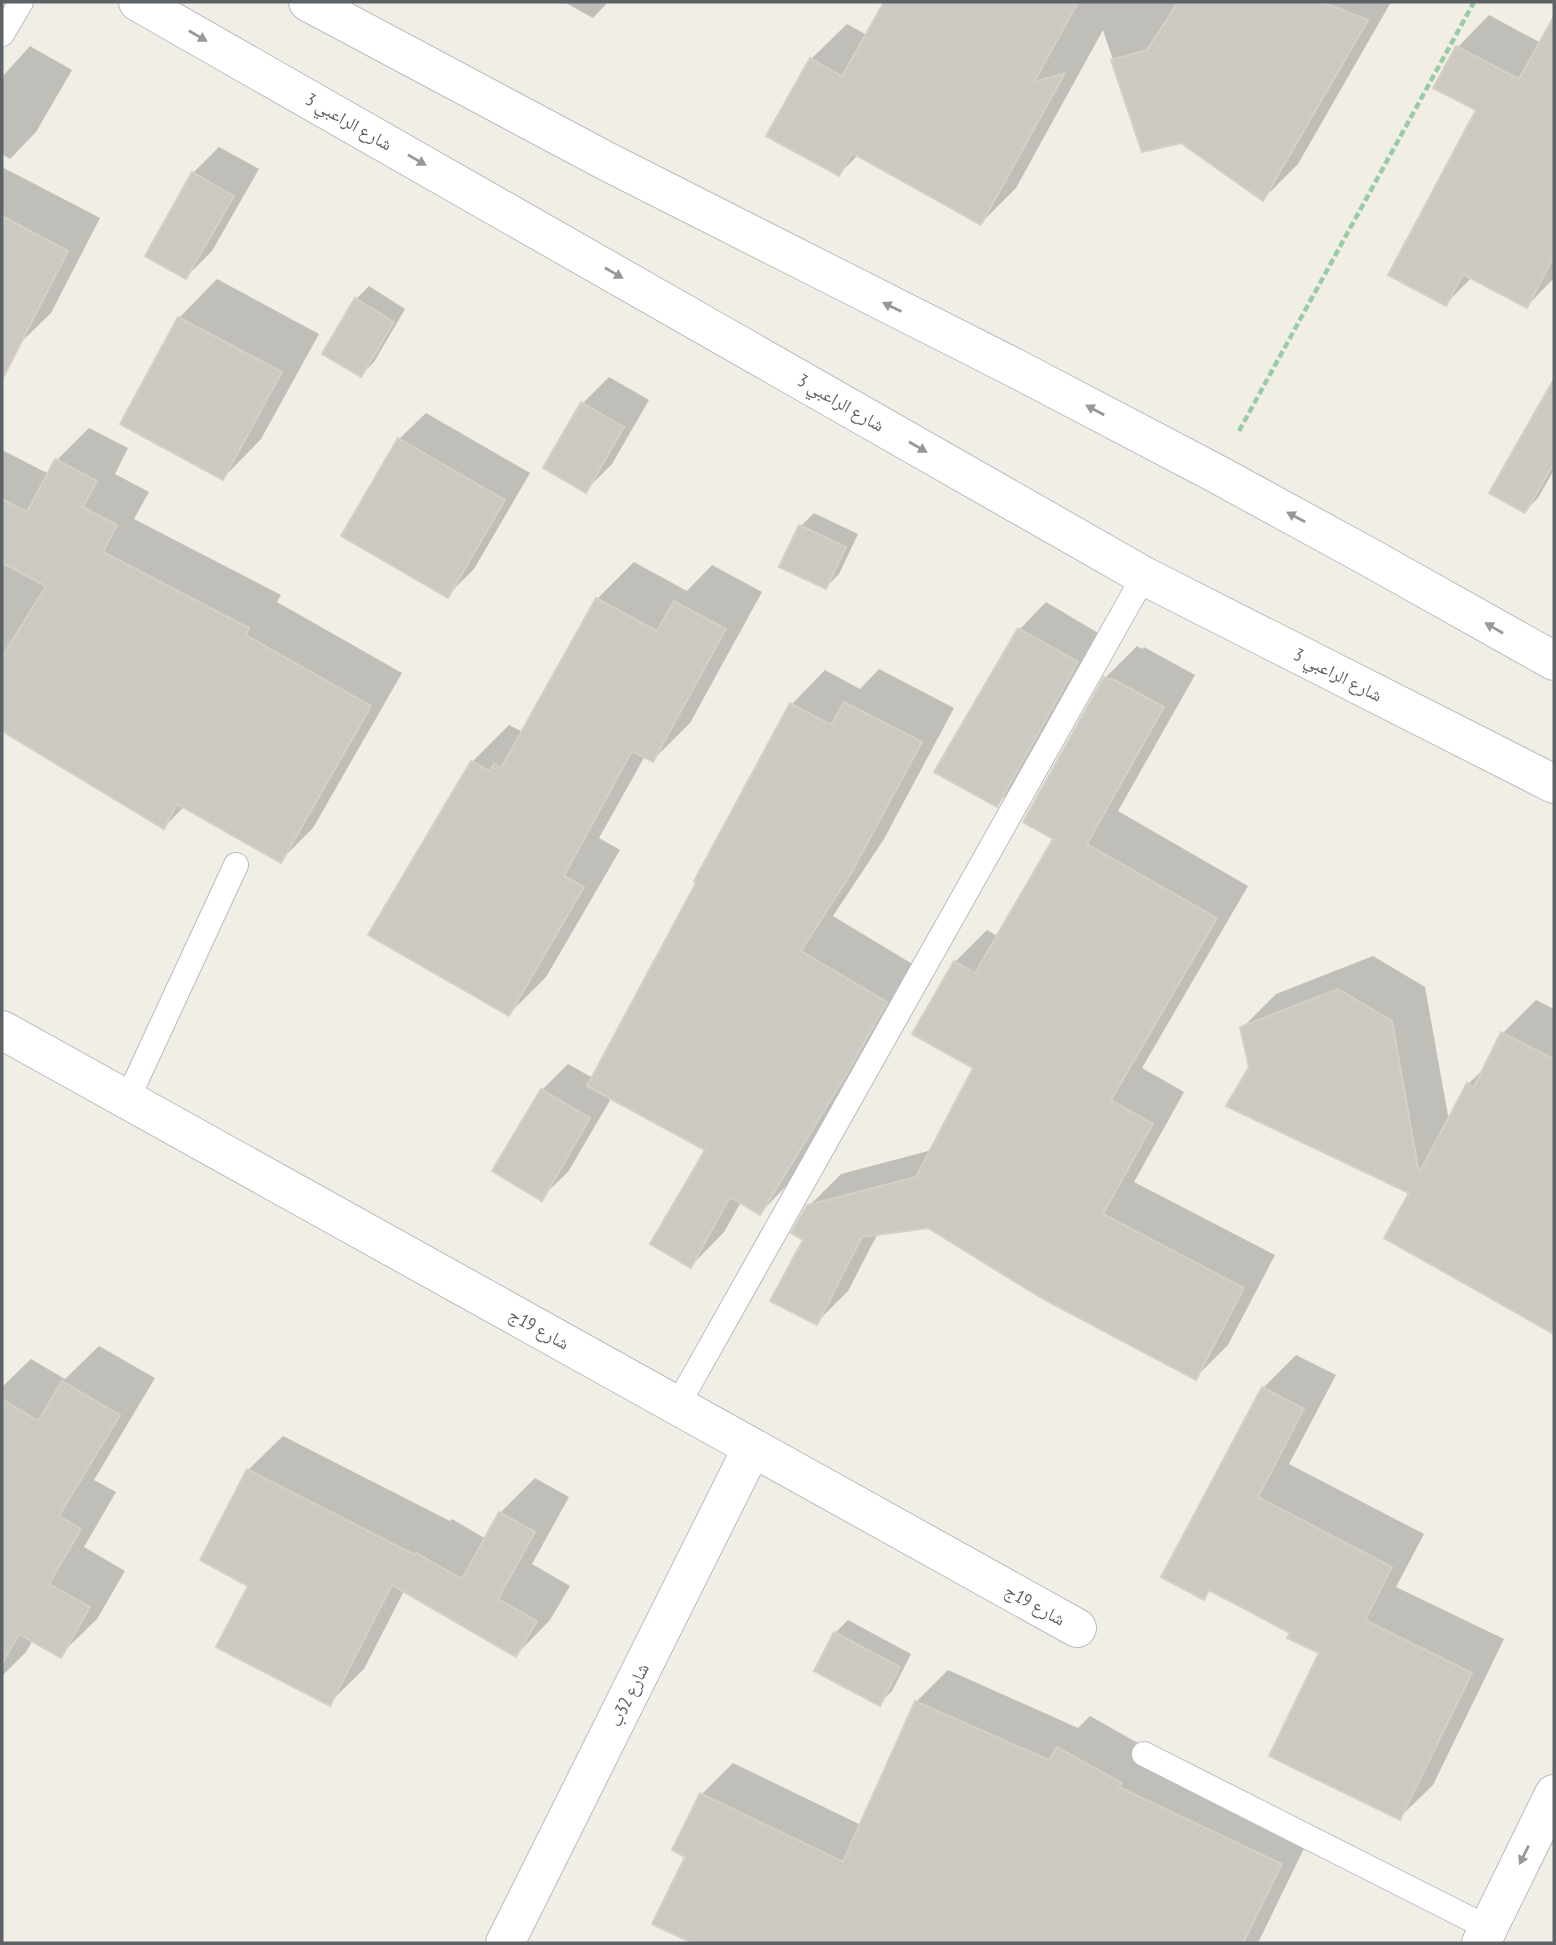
<svg xmlns="http://www.w3.org/2000/svg" width="1556" height="1945" viewBox="0 0 1556 1945" font-family="'PT Sans Narrow','Noto Naskh Arabic',sans-serif">
<rect width="100%" height="100%" fill="#f1eee6"/>
<g fill="#0003">
<path d="M 564,2 L 608,2 L 593,18 Z"/>
<path d="M 886,2 L 1391,2 L 1298,164 L 1263,199 L 1181,142 L 1143,150 L 1103,30 L 1016,188 L 981,223 L 858,155 L 839,174 L 811,59 L 847,24 L 867,35 Z"/>
<path d="M 1489,15 L 1541,43 L 1554,19 L 1554,278 L 1527,306 L 1472,277 L 1446,304 L 1478,110 L 1458,47 Z"/>
<path d="M 30,46 L 72,70 L 36,132 L 10,159 L 2,154 L 2,77 Z"/>
<path d="M 219,147 L 259,169 L 212,251 L 186,277 L 193,173 Z"/>
<path d="M 2,167 L 100,218 L 51,313 L 18,345 L 2,337 Z"/>
<path d="M 217,279 L 319,334 L 261,439 L 223,478 L 179,318 Z"/>
<path d="M 369,286 L 405,309 L 374,362 L 361,375 L 356,299 Z"/>
<path d="M 609,377 L 649,400 L 612,464 L 586,490 L 546,467 L 583,403 Z"/>
<path d="M 1544,411 L 1554,417 L 1554,470 L 1538,498 L 1525,511 Z"/>
<path d="M 426,413 L 530,473 L 474,569 L 448,595 L 399,439 Z"/>
<path d="M 89,428 L 128,448 L 115,474 L 149,492 L 134,519 L 281,595 L 277,602 L 402,673 L 313,828 L 280,861 L 184,807 L 164,827 L 2,729 L 2,450 L 49,474 L 57,460 Z"/>
<path d="M 814,513 L 858,534 L 839,574 L 826,587 L 781,566 L 801,526 Z"/>
<path d="M 634,562 L 687,591 L 712,565 L 762,592 L 690,723 L 653,760 L 645,756 L 599,838 L 620,850 L 546,977 L 509,1014 L 472,762 L 509,725 L 523,732 L 597,599 Z"/>
<path d="M 1046,602 L 1103,636 L 1023,779 L 996,805 L 937,771 L 1020,629 Z"/>
<path d="M 1137,646 L 1142,649 L 1144,647 L 1195,675 L 1118,811 L 1248,886 L 1142,1068 L 1184,1092 L 1134,1182 L 1275,1255 L 1228,1345 L 1196,1377 L 929,1226 L 878,1233 L 848,1291 L 816,1323 L 805,1240 L 808,1207 L 841,1174 L 932,1150 L 975,1068 L 955,962 L 987,930 L 999,937 L 1055,839 L 1105,678 Z"/>
<path d="M 879,669 L 954,708 L 884,839 L 833,916 L 919,968 L 793,1179 L 760,1213 L 741,1202 L 724,1232 L 691,1266 L 707,1149 L 612,1097 L 568,1172 L 541,1198 L 542,1090 L 568,1064 L 593,1078 L 792,704 L 825,670 L 860,689 Z"/>
<path d="M 1373,956 L 1425,987 L 1449,1121 L 1468,1084 L 1487,1066 L 1503,1033 L 1536,1000 L 1554,1009 L 1554,1332 L 1386,1237 L 1412,1193 L 1251,1067 L 1242,1028 L 1276,994 Z"/>
<path d="M 99,1346 L 155,1378 L 94,1480 L 116,1492 L 84,1547 L 125,1571 L 97,1619 L 60,1655 L 33,1640 L 26,1652 L 2,1676 L 2,1387 L 31,1359 L 65,1379 Z"/>
<path d="M 1296,1355 L 1336,1375 L 1289,1464 L 1424,1534 L 1396,1587 L 1504,1639 L 1433,1785 L 1400,1817 L 1321,1653 L 1292,1632 L 1211,1590 L 1204,1597 L 1263,1388 Z"/>
<path d="M 283,1436 L 450,1521 L 452,1519 L 486,1539 L 500,1513 L 535,1478 L 569,1497 L 532,1564 L 570,1586 L 550,1620 L 516,1655 L 404,1591 L 364,1669 L 329,1703 L 250,1585 L 248,1470 Z"/>
<path d="M 848,1620 L 911,1654 L 892,1691 L 879,1704 L 835,1633 Z"/>
<path d="M 948,1670 L 1078,1728 L 1090,1716 L 1152,1751 L 1312,1832 L 1258,1943 L 696,1943 L 655,1923 L 688,1856 L 702,1794 L 733,1763 L 861,1825 L 916,1702 Z"/>
</g>
<g fill="#ccc9c3" stroke="#d6d0c4" stroke-width="2">
<path d="M 884,2 L 1078,2 L 1034,82 L 1065,73 L 981,225 L 852,153 L 839,176 L 766,136 L 810,58 L 842,76 Z"/>
<path d="M 1178,2 L 1322,2 L 1368,20 L 1263,201 L 1181,143 L 1142,152 L 1111,60 L 1147,50 Z"/>
<path d="M 1554,16 L 1554,256 L 1527,308 L 1463,274 L 1446,306 L 1388,275 L 1476,110 L 1433,88 L 1456,46 L 1519,79 Z"/>
<path d="M 192,172 L 234,196 L 186,279 L 145,256 Z"/>
<path d="M 2,216 L 68,251 L 2,380 Z"/>
<path d="M 355,298 L 394,322 L 361,377 L 322,354 Z"/>
<path d="M 178,317 L 282,372 L 223,480 L 120,424 Z"/>
<path d="M 1554,379 L 1554,463 L 1525,513 L 1489,493 Z"/>
<path d="M 581,402 L 624,427 L 586,493 L 543,468 Z"/>
<path d="M 398,438 L 505,500 L 448,598 L 341,536 Z"/>
<path d="M 55,459 L 97,481 L 83,507 L 117,525 L 103,552 L 249,628 L 246,635 L 371,706 L 281,863 L 177,804 L 164,829 L 2,731 L 2,657 L 46,586 L 2,563 L 2,499 L 27,512 Z"/>
<path d="M 799,525 L 846,547 L 826,589 L 779,567 Z"/>
<path d="M 596,598 L 657,631 L 674,601 L 726,629 L 653,762 L 632,751 L 564,876 L 584,887 L 509,1016 L 368,935 L 471,761 L 490,771 L 494,764 L 501,768 Z"/>
<path d="M 1018,628 L 1078,662 L 997,807 L 934,772 Z"/>
<path d="M 1104,677 L 1109,680 L 1111,678 L 1164,707 L 1087,844 L 1217,918 L 1111,1100 L 1153,1124 L 1103,1214 L 1244,1288 L 1196,1380 L 1043,1299 L 928,1228 L 862,1237 L 817,1325 L 770,1301 L 803,1240 L 791,1233 L 807,1205 L 916,1177 L 973,1068 L 912,1034 L 954,961 L 975,973 L 1053,839 L 1023,822 Z"/>
<path d="M 844,702 L 922,742 L 850,875 L 801,951 L 887,1002 L 846,1075 L 760,1215 L 730,1197 L 691,1268 L 650,1244 L 705,1150 L 587,1086 L 696,883 L 694,881 L 790,703 L 831,725 Z"/>
<path d="M 1338,989 L 1392,1021 L 1419,1173 L 1467,1083 L 1474,1087 L 1501,1032 L 1554,1059 L 1554,1334 L 1384,1238 L 1409,1193 L 1226,1106 L 1249,1067 L 1240,1027 Z"/>
<path d="M 541,1089 L 590,1118 L 542,1201 L 492,1171 Z"/>
<path d="M 62,1381 L 120,1415 L 59,1516 L 81,1529 L 49,1584 L 90,1607 L 61,1658 L 19,1634 L 2,1664 L 2,1399 L 38,1421 Z"/>
<path d="M 1262,1387 L 1304,1409 L 1258,1497 L 1392,1567 L 1365,1620 L 1472,1673 L 1400,1820 L 1269,1756 L 1319,1653 L 1287,1638 L 1290,1633 L 1209,1590 L 1204,1600 L 1161,1577 Z"/>
<path d="M 247,1469 L 415,1555 L 416,1553 L 462,1579 L 499,1512 L 535,1532 L 498,1599 L 537,1621 L 516,1657 L 392,1585 L 330,1706 L 216,1647 L 248,1586 L 200,1560 Z"/>
<path d="M 834,1632 L 900,1667 L 880,1706 L 814,1671 Z"/>
<path d="M 915,1701 L 1049,1760 L 1057,1747 L 1122,1783 L 1119,1787 L 1282,1864 L 1243,1943 L 692,1943 L 652,1924 L 685,1857 L 672,1850 L 700,1793 L 843,1862 Z"/>
</g>
<g fill="none" stroke-linecap="round" stroke-linejoin="round">
<g stroke="#b8bcc0" stroke-width="26">
<g id="lane">
<path d="M 2,34 L 21,2"/>
<path d="M 127,1100 L 236,865"/>
<path d="M 677,1406 L 1144,576"/>
<path d="M 1144,1754 L 1488,1928"/>
</g>
</g>
<g stroke="#b8bcc0" stroke-width="40">
<g id="street">
<path d="M 2,1030 L 1077,1628"/>
<path d="M 505,1943 L 752,1448"/>
<path d="M 1481,1943 L 1554,1794"/>
</g>
</g>
<g stroke="#b9bdc3" stroke-width="40">
<g id="secondary">
<path d="M 138,2 L 1144,576 L 1554,784"/>
<path d="M 308,2 L 606,161 L 1015,368 L 1215,473 L 1367,556 L 1554,661"/>
</g>
</g>
<path stroke="#99cba6" stroke-width="4.5" stroke-dasharray="7 3.5" stroke-linecap="butt" d="M 1239,431 L 1474,2"/>
<use href="#lane" stroke="#fff" stroke-width="24"/>
<use href="#street" stroke="#fff" stroke-width="38"/>
<use href="#secondary" stroke="#fff" stroke-width="38"/>
</g>
<defs><path id="oneway-solid" d="M-6-.8H1V-3.2L6.5 0L1 3.2V.8H-6Z" transform="scale(1.75)"/></defs>
<g fill="#96999c">
<use href="#oneway-solid" transform="translate(198 36) rotate(30)"/>
<use href="#oneway-solid" transform="translate(417 160) rotate(30)"/>
<use href="#oneway-solid" transform="translate(614 273) rotate(30)"/>
<use href="#oneway-solid" transform="translate(892 307) rotate(-154)"/>
<use href="#oneway-solid" transform="translate(1095 410) rotate(-152)"/>
<use href="#oneway-solid" transform="translate(918 447) rotate(30)"/>
<use href="#oneway-solid" transform="translate(1296 517) rotate(-152)"/>
<use href="#oneway-solid" transform="translate(1494 628) rotate(-150)"/>
<use href="#oneway-solid" transform="translate(1524 1855) rotate(116)"/>
</g>
<g text-anchor="middle" stroke-width="7" stroke-linejoin="round" paint-order="stroke">
<g font-size="18" fill="#5d6267" stroke="#fff">
<text transform="translate(349 122) rotate(30)" y="6">شارع الراعبي 3</text>
<text transform="translate(841 403) rotate(30)" y="6">شارع الراعبي 3</text>
<text transform="translate(1338 675) rotate(27)" y="6">شارع الراعبي 3</text>
<text transform="translate(539 1329) rotate(29)" y="6">شارع 19ج</text>
<text transform="translate(1035 1605) rotate(29)" y="6">شارع 19ج</text>
<text transform="translate(629 1695) rotate(-64)" y="6">شارع 32ب</text>
</g>
</g>
<rect width="1556" height="1945" fill="none" stroke="#5d6267" stroke-width="7"/>
</svg>
